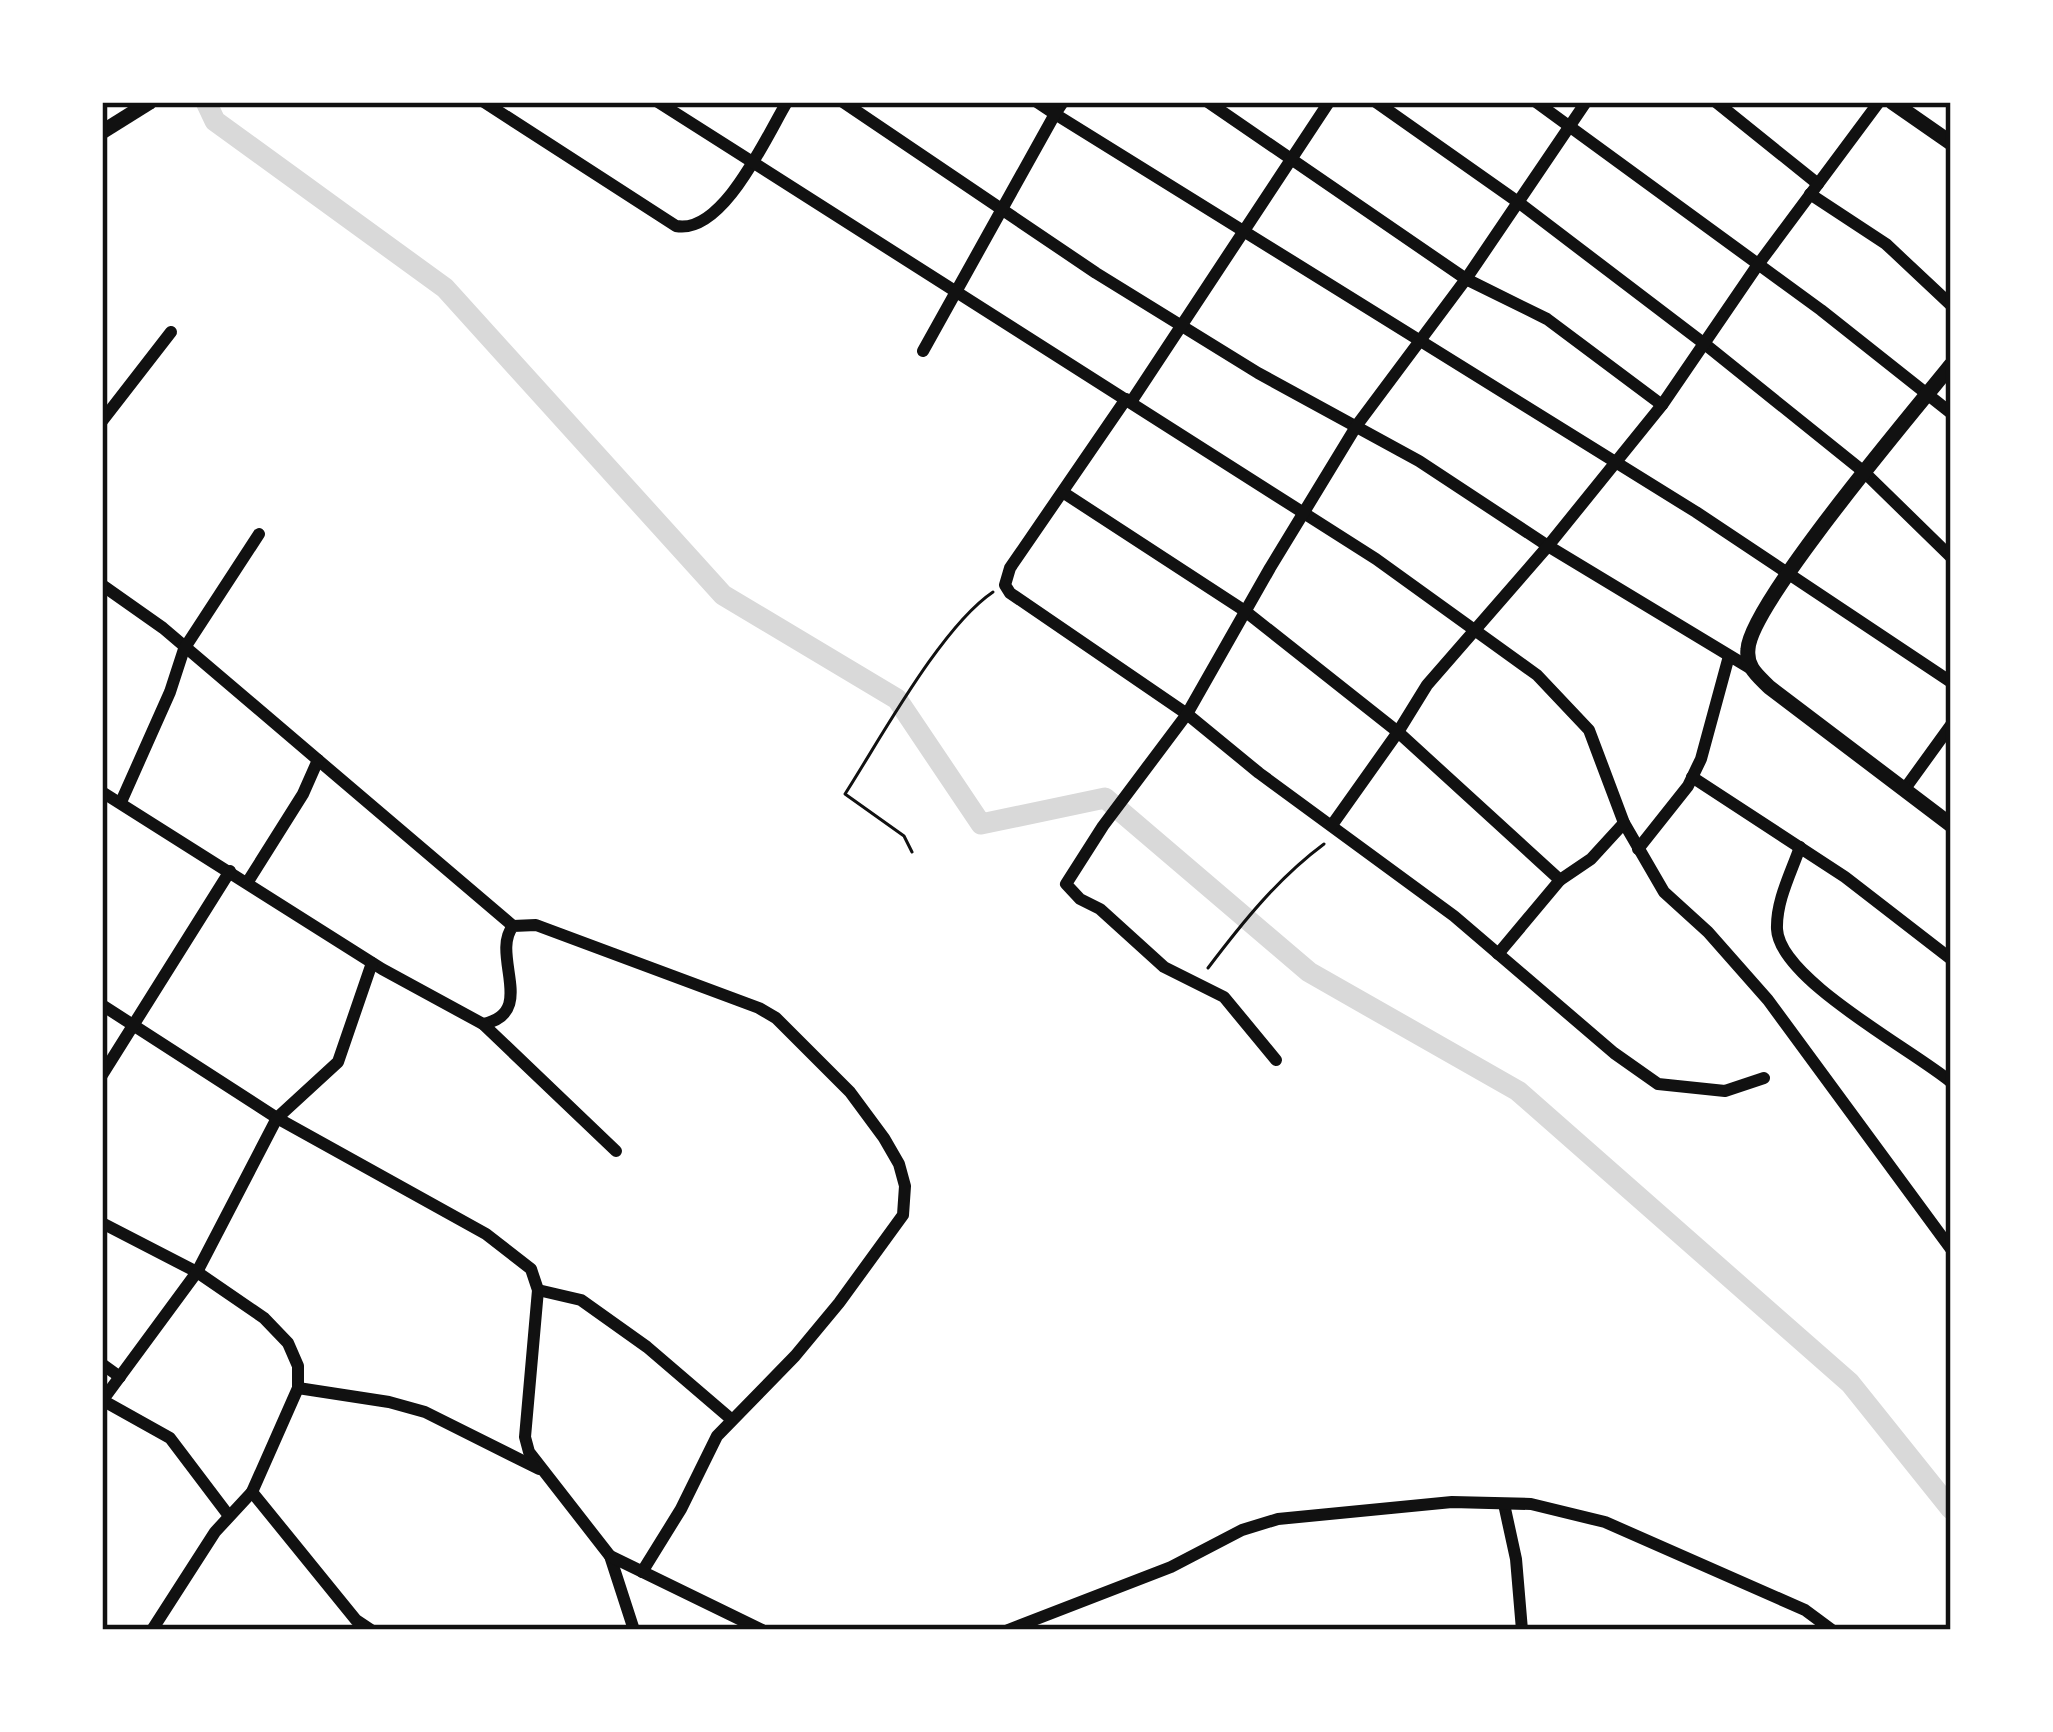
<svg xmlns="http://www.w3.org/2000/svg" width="2053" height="1732" viewBox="0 0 2053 1732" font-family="'Varela Round',sans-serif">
<rect width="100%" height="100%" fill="#fff"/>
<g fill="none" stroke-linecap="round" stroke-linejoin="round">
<path stroke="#d9d9d9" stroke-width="21" d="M 206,102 L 215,121 L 445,288 L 723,595 L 897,699 L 981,824 L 1105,798 L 1309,972 L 1518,1091 L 1850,1383 L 1951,1509"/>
<g stroke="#111" stroke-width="3">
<path d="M 912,852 L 904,836 L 845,794 C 881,738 941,627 993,592"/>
<path d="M 1208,968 C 1242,923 1278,878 1324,844"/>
</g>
<g stroke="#111" stroke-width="12">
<path d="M 484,102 L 676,226 C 723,235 766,137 787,102"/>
<path d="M 658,102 L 1376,559 L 1537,675 L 1589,730 L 1624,823 L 1664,892 L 1708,932 L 1768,1000 L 1951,1249"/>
<path d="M 843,102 L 1096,273 L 1258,373 L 1419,461 L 1548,546 L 1750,668"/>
<path d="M 1063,102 L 1055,114 L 1696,512 L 1951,682"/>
<path d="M 1208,102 L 1466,279 L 1547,319 L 1662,405"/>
<path d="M 1376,102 L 1518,202 L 1706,345 L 1864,472 L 1951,557"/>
<path d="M 1536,102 L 1821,310 L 1951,413"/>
<path d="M 1716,102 L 1818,184"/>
<path d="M 1810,194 L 1886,244 L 1951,305"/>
<path d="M 923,351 L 1055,114 L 1037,102"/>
<path d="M 1126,399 L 1010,568 L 1005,585 L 1010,593 L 1187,714 L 1259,773 L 1454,916 L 1614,1053 L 1658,1084 L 1725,1091 L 1764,1078"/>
<path d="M 1131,402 L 1329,102"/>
<path d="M 102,421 L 171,332"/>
<path d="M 1064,493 L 1245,611 L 1398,732 L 1560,880 L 1591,859 L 1624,823"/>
<path d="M 102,585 L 163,628 L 513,926"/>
<path d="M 1692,777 L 1845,877 L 1951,959"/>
<path d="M 1904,790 L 1951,725"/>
<path d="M 102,792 L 382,969 L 483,1024 C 538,1013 490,955 513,926 L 536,925 L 759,1008 L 776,1018 L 850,1092 L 884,1138 L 899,1164 L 905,1186 L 903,1215 L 839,1303 L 795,1356 L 717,1436 L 681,1509 L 642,1572"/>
<path d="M 121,802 L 170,692 L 184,649 L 259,534"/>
<path d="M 1332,825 L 1398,732 L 1427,685 L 1548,546 L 1662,405 L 1757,266 L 1879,102"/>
<path d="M 1800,847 C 1791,873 1776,901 1777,929 C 1779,979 1911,1049 1951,1082"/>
<path d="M 1638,849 L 1688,786 L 1701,759 L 1729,656"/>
<path d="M 247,883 L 303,794 L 318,760"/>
<path d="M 1498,954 L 1560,880"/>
<path d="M 102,1005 L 277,1118 L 486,1234 L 531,1269 L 538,1290 L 525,1437 L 529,1452 L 610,1556 L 634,1630"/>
<path d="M 483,1024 L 616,1151"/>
<path d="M 1276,1060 L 1224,997 L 1164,967 L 1100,909 L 1080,899 L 1066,884 L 1103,826 L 1187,714 L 1270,568 L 1357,425 L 1466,279 L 1586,102"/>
<path d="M 102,1075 L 230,871"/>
<path d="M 102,1223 L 197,1272 L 264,1318 L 288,1343 L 298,1366 L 298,1388 L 252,1492 L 215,1532 L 152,1630"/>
<path d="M 538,1290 L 581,1300 L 647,1347 L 731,1419"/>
<path d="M 102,1364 L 120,1377"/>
<path d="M 298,1388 L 389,1402 L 425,1412 L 539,1469"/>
<path d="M 102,1400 L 170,1438 L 229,1516"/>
<path d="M 102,1401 L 197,1272 L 277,1118 L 338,1062 L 372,963"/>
<path d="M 252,1492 L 356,1620 L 371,1630"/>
<path d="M 1504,1504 L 1516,1559 L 1522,1630"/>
<path d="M 610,1556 L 762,1630"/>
<path d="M 1008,1630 L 1171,1567 L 1242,1530 L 1278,1519 L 1452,1502 L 1531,1504 L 1605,1522 L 1805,1610 L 1832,1630"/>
</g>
<g stroke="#111" stroke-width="15">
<path d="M 1892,102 L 1951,143"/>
<path d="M 102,132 L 150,102"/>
<path d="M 1951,365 C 1915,410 1750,604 1748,649 C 1746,667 1757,675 1769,687 L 1951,825"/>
</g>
</g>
<rect width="2053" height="1732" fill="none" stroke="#ffffff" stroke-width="210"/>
<rect x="105" y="105" width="1843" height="1522" fill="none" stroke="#111" stroke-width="4.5"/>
</svg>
